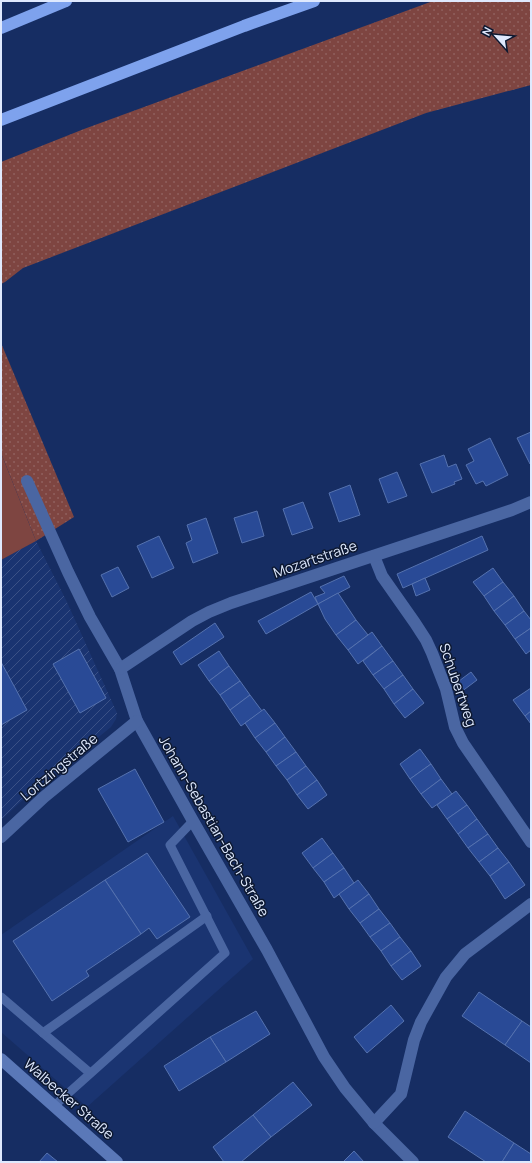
<svg xmlns="http://www.w3.org/2000/svg" width="532" height="1163" viewBox="0 0 532 1163" font-family="Manrope,sans-serif">
<defs>
<pattern id="industrial-furrows" width="10" height="10" patternUnits="userSpaceOnUse"><rect width="10" height="10" fill="#1a3471"/><path d="M-1 1l2-2M0 10L10 0M9 11l2-2" fill="none" stroke="#3b5186"/></pattern>
<pattern id="grass-dots" width="8" height="8" patternUnits="userSpaceOnUse"><rect width="8" height="8" fill="#7e4541"/><path d="M2 2h.1M6 6h.1" fill="none" stroke="#90605e" stroke-width="1.8" stroke-linecap="round"/></pattern>
</defs>
<rect width="100%" height="100%" fill="#162d63"/>
<path fill="#1a3471" d="M 173,816 L 253,959 L 87,1107 L 1,1032 L 1,935 Z"/>
<path fill="url(#industrial-furrows)" d="M 36,541 L 66,600 L 117,713 L 116,719 L 111,727 L 38,786 L 1,820 L 1,560 Z"/>
<g fill="url(#grass-dots)">
<path d="M 433,1 L 531,1 L 531,85 L 426,113 L 23,268 L 5,282 L 1,284 L 1,162 L 84,129 Z"/>
<path d="M 1,343 L 74,517 L 36,541 L 1,453 Z"/>
</g>
<path fill="#7e4541" d="M 1,453 L 36,541 L 1,560 Z"/>
<g fill="#294a96" stroke="#5572af">
<path d="M 531,432 L 531,463 L 530,464 L 517,438 Z"/>
<path d="M 490,438 L 508,475 L 486,486 L 483,481 L 476,484 L 466,465 L 474,461 L 468,449 Z"/>
<path d="M 444,455 L 448,467 L 456,464 L 462,479 L 454,482 L 455,484 L 432,493 L 420,464 Z"/>
<path d="M 397,472 L 407,496 L 388,503 L 379,479 Z"/>
<path d="M 350,485 L 360,515 L 339,522 L 329,493 Z"/>
<path d="M 303,502 L 313,528 L 292,535 L 283,509 Z"/>
<path d="M 257,511 L 264,536 L 242,543 L 234,518 Z"/>
<path d="M 206,518 L 218,553 L 193,563 L 186,543 L 192,540 L 187,525 Z"/>
<path d="M 159,536 L 174,568 L 152,578 L 137,546 Z"/>
<path d="M 482,536 L 488,550 L 403,588 L 397,574 Z"/>
<path d="M 118,567 L 129,588 L 112,597 L 101,575 Z"/>
<path d="M 493,568 L 503,582 L 484,596 L 473,582 Z"/>
<path d="M 344,576 L 350,587 L 318,604 L 315,597 L 325,593 L 320,587 Z"/>
<path d="M 425,578 L 430,590 L 416,596 L 412,584 Z"/>
<path d="M 503,582 L 514,596 L 494,611 L 484,596 Z"/>
<path d="M 311,592 L 318,604 L 266,634 L 258,621 Z"/>
<path d="M 338,593 L 356,620 L 336,635 L 325,619 L 318,604 Z"/>
<path d="M 514,596 L 524,611 L 505,625 L 494,611 Z"/>
<path d="M 524,611 L 531,620 L 531,628 L 515,639 L 505,625 Z"/>
<path d="M 356,620 L 368,635 L 348,650 L 336,635 Z"/>
<path d="M 215,623 L 224,637 L 181,665 L 173,652 Z"/>
<path d="M 531,628 L 531,650 L 526,654 L 515,639 Z"/>
<path d="M 372,632 L 382,646 L 358,664 L 348,650 Z"/>
<path d="M 382,646 L 393,661 L 373,675 L 363,661 Z"/>
<path d="M 79,649 L 106,698 L 80,713 L 53,664 Z"/>
<path d="M 219,651 L 229,666 L 209,681 L 198,665 Z"/>
<path d="M 393,661 L 403,675 L 384,689 L 373,675 Z"/>
<path d="M 1,662 L 27,710 L 1,725 Z"/>
<path d="M 229,666 L 240,681 L 220,695 L 209,681 Z"/>
<path d="M 471,672 L 477,680 L 461,692 L 455,684 Z"/>
<path d="M 403,675 L 413,689 L 394,704 L 384,689 Z"/>
<path d="M 240,681 L 250,695 L 230,710 L 220,695 Z"/>
<path d="M 531,688 L 531,711 L 525,716 L 513,700 Z"/>
<path d="M 413,689 L 424,703 L 405,718 L 394,704 Z"/>
<path d="M 250,695 L 262,711 L 241,726 L 230,710 Z"/>
<path d="M 264,709 L 275,723 L 255,738 L 245,723 Z"/>
<path d="M 531,711 L 531,724 L 525,716 Z"/>
<path d="M 275,723 L 285,737 L 266,752 L 255,738 Z"/>
<path d="M 285,737 L 296,752 L 276,766 L 266,752 Z"/>
<path d="M 420,749 L 431,764 L 410,779 L 400,764 Z"/>
<path d="M 296,752 L 306,766 L 287,780 L 276,766 Z"/>
<path d="M 431,764 L 441,779 L 421,794 L 410,779 Z"/>
<path d="M 306,766 L 317,780 L 297,795 L 287,780 Z"/>
<path d="M 135,769 L 164,822 L 128,842 L 98,789 Z"/>
<path d="M 441,779 L 452,794 L 432,808 L 421,794 Z"/>
<path d="M 317,780 L 327,795 L 308,809 L 297,795 Z"/>
<path d="M 456,791 L 467,805 L 447,819 L 437,805 Z"/>
<path d="M 467,805 L 477,819 L 458,834 L 447,819 Z"/>
<path d="M 477,819 L 488,834 L 468,848 L 458,834 Z"/>
<path d="M 488,834 L 498,848 L 479,862 L 468,848 Z"/>
<path d="M 322,838 L 333,853 L 313,868 L 302,853 Z"/>
<path d="M 498,848 L 509,862 L 490,876 L 479,862 Z"/>
<path d="M 147,853 L 190,917 L 157,939 L 149,928 L 141,934 L 105,880 Z"/>
<path d="M 333,853 L 344,868 L 324,882 L 313,868 Z"/>
<path d="M 509,862 L 525,885 L 505,899 L 490,876 Z"/>
<path d="M 344,868 L 354,883 L 334,898 L 324,882 Z"/>
<path d="M 105,880 L 141,934 L 86,971 L 89,976 L 52,1001 L 13,941 Z"/>
<path d="M 358,880 L 369,894 L 349,909 L 339,894 Z"/>
<path d="M 369,894 L 379,909 L 360,923 L 349,909 Z"/>
<path d="M 379,909 L 390,923 L 370,937 L 360,923 Z"/>
<path d="M 390,923 L 400,937 L 381,951 L 370,937 Z"/>
<path d="M 400,937 L 411,951 L 391,966 L 381,951 Z"/>
<path d="M 411,951 L 421,966 L 402,980 L 391,966 Z"/>
<path d="M 479,992 L 522,1021 L 505,1045 L 462,1016 Z"/>
<path d="M 391,1005 L 404,1021 L 367,1053 L 354,1037 Z"/>
<path d="M 256,1011 L 270,1034 L 226,1062 L 210,1037 Z"/>
<path d="M 522,1021 L 531,1027 L 531,1063 L 505,1045 Z"/>
<path d="M 210,1037 L 226,1062 L 179,1091 L 164,1066 Z"/>
<path d="M 293,1082 L 312,1105 L 271,1137 L 253,1115 Z"/>
<path d="M 465,1111 L 514,1143 L 502,1162 L 486,1162 L 448,1137 Z"/>
<path d="M 253,1115 L 271,1137 L 241,1162 L 224,1162 L 213,1147 Z"/>
<path d="M 514,1143 L 531,1154 L 531,1162 L 502,1162 Z"/>
<path d="M 354,1151 L 364,1162 L 343,1162 Z"/>
<path d="M 47,1153 L 58,1162 L 39,1162 Z"/>
</g>
<g fill="none" stroke-linecap="round" stroke-linejoin="round">
<g stroke="#4a66a2" stroke-width="9">
<path d="M 1,997 L 90,1073"/>
<path d="M 43,1033 L 207,916"/>
<path d="M 54,1106 L 225,953 L 170,845 L 193,821"/>
</g>
<g stroke="#4a66a2" stroke-width="12">
<path d="M 27,481 L 68,572 L 90,617 L 120,669 L 137,721 L 193,821 L 267,950 L 324,1057 L 345,1088 L 374,1123 L 413,1162"/>
<path d="M 374,556 L 382,576 L 415,623 L 426,640 L 432,653 L 446,689 L 455,727 L 463,743 L 531,842"/>
<path d="M 120,669 L 192,621 L 209,612 L 231,603 L 512,510 L 531,502"/>
<path d="M 1,837 L 44,797 L 137,721"/>
<path d="M 374,1123 L 401,1094 L 414,1040 L 421,1022 L 446,977 L 465,954 L 531,904"/>
</g>
<path stroke="#5a78b8" stroke-width="12" d="M 1,1059 L 117,1162"/>
<g stroke="#7ea2ed" stroke-width="12">
<path d="M 1,28 L 66,1"/>
<path d="M 1,120 L 244,26 L 314,1"/>
</g>
</g>
<g text-anchor="middle" stroke-width="3" stroke-linejoin="round" paint-order="stroke">
<g font-size="14" fill="#dfe9fe" stroke="#0d1830">
<text transform="translate(315 559) rotate(-19)" y="5">Mozartstraße</text>
<text transform="translate(458 685) rotate(71)" y="5">Schubertweg</text>
<text transform="translate(59 767) rotate(-40)" y="5">Lortzingstraße</text>
<text transform="translate(214 826) rotate(60)" y="5">Johann-Sebastian-Bach-Straße</text>
<text transform="translate(69 1099) rotate(41)" y="5">Walbecker Straße</text>
</g>
</g>
<rect width="532" height="1163" fill="none" stroke="#dfe9fe" stroke-width="4"/>
<g transform="translate(496 36) rotate(297)" stroke="#0d1830" stroke-width="3" paint-order="stroke">
<path d="M0-3L7 15L0 10L-7 15Z" fill="#dfe9fe"/>
<text y="-6" font-size="11" font-weight="bold" text-anchor="middle" fill="#dfe9fe">N</text>
</g>
</svg>
